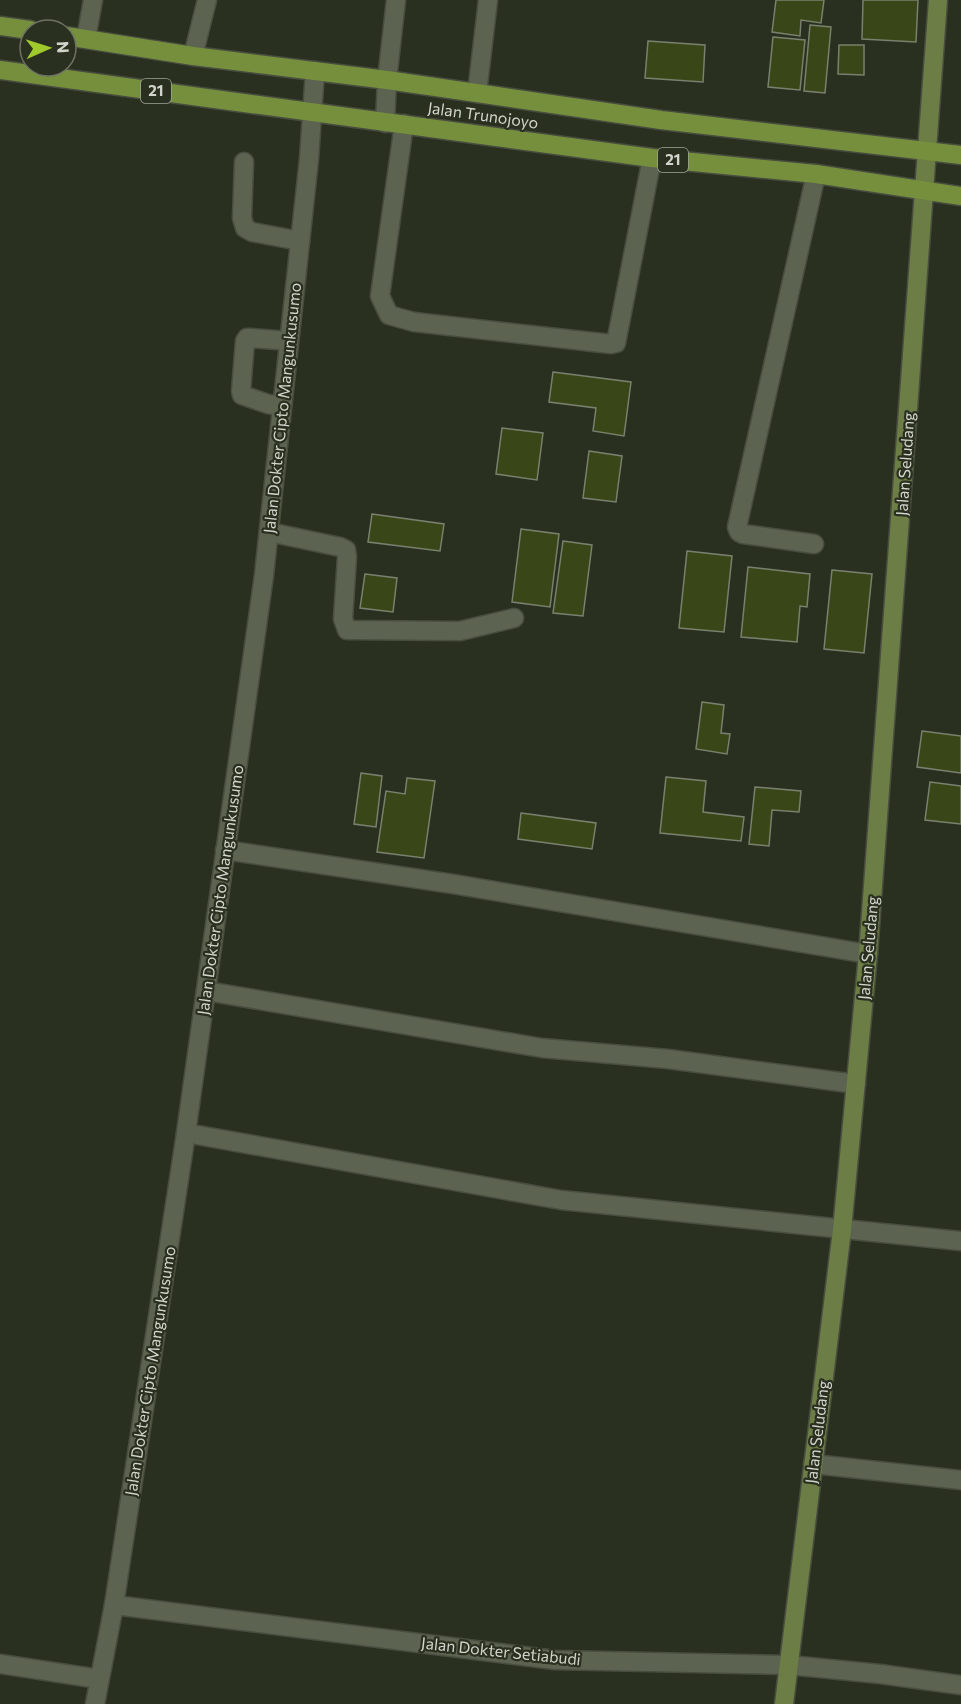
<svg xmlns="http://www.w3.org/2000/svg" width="961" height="1704" viewBox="0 0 961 1704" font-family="Commissioner,sans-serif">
<rect width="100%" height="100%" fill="#2a3020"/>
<g fill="#394718" stroke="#79806d" stroke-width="1.5">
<path d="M 776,0 L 824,0 L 821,23 L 801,20 L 800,36 L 772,32 Z"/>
<path d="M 863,0 L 918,0 L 916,42 L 862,39 Z"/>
<path d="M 810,25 L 831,27 L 825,93 L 804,91 Z"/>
<path d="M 773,37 L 805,40 L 800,90 L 768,87 Z"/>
<path d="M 648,41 L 705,45 L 703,82 L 645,78 Z"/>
<path d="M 839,45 L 864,45 L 864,75 L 838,74 Z"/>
<path d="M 553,372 L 631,382 L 624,436 L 593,431 L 596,408 L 549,402 Z"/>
<path d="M 502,428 L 543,433 L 537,480 L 496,474 Z"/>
<path d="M 589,451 L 622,456 L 616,502 L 583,498 Z"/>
<path d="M 372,514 L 444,524 L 440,551 L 368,542 Z"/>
<path d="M 521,529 L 559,534 L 550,607 L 512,602 Z"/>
<path d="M 563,541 L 592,545 L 583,616 L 553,613 Z"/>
<path d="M 687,551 L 732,556 L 724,632 L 679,628 Z"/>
<path d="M 748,567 L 810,574 L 807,607 L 800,606 L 797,642 L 741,637 Z"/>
<path d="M 832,570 L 872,574 L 864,653 L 824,649 Z"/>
<path d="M 365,574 L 397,578 L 393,612 L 360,608 Z"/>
<path d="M 702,702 L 724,705 L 721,733 L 730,734 L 727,754 L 696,749 Z"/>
<path d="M 922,731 L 961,736 L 961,773 L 917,767 Z"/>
<path d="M 361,773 L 382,776 L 376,827 L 354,824 Z"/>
<path d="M 666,777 L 706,781 L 703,812 L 744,817 L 741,841 L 660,833 Z"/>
<path d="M 407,778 L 435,781 L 424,858 L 377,852 L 386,791 L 405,794 Z"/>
<path d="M 930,782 L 961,786 L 961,824 L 925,820 Z"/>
<path d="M 755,787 L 801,791 L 799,812 L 772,810 L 769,846 L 749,844 Z"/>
<path d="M 521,813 L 596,823 L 592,849 L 518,839 Z"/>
</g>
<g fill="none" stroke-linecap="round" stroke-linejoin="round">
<g stroke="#484d3f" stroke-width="21">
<g id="minor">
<path d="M 86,39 L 93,0"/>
<path d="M 193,56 L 207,0"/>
<path d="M 477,93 L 488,0"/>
<path d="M 385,123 L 387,80 L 396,0"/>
<path d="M 404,124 L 380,296 L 389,315 L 414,322 L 611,344 L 616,343 L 652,158"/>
<path d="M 244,162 L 242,218 L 245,228 L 252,232 L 300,241"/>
<path d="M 282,406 L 268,404 L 242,395 L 241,391 L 245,341 L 247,338 L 251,338 L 289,341"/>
<path d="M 269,532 L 340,547 L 346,550 L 347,557 L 343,619 L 347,630 L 460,631 L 514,618"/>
<path d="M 814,544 L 743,534 L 739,532 L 737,527 L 816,174"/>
<path d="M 225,850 L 453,884 L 868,954"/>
<path d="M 206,991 L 542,1048 L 668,1059 L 856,1084"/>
<path d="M 186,1133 L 561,1200 L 961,1241"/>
<path d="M 813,1464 L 961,1480"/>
<path d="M 114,1605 L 555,1660 L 789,1665 L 880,1674 L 961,1685"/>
<path d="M 0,1664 L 99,1679"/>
<path d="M 95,1704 L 114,1605 L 186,1133 L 264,575 L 309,159 L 315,71"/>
</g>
</g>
<g stroke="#484d3f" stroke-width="21">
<path id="major" d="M 784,1704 L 842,1230 L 868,954 L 938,0"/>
</g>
<g stroke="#484d3f" stroke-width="21">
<g id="highway">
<path d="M 0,26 L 30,30"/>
<path d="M 66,36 L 193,56 L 387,80 L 661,120 L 961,155"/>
<path d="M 0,70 L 652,158 L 816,174 L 961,196"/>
</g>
</g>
<use href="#minor" stroke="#5c6350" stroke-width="18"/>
<use href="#major" stroke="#6c7d45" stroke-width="18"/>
<use href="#highway" stroke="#768f3d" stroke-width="18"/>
</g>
<g text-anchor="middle" stroke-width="4.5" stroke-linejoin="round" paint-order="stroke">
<g fill="#2a3020" stroke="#9fa498" stroke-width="1.5">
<rect x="141" y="79" width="30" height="24" rx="4.5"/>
<rect x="658" y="148" width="30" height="24" rx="4.5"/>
</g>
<g font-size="15" font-weight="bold" fill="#d1d5cb">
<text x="156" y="96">21</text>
<text x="673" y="165">21</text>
</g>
<g font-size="16" fill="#d1d5cb" stroke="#2a3020">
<text transform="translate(483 115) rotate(8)" y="6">Jalan Trunojoyo</text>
<text transform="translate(282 408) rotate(-84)" y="6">Jalan Dokter Cipto Mangunkusumo</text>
<text transform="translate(905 464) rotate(-86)" y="6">Jalan Seludang</text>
<text transform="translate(220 890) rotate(-82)" y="6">Jalan Dokter Cipto Mangunkusumo</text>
<text transform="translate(868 948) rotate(-85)" y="6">Jalan Seludang</text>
<text transform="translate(150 1371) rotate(-81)" y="6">Jalan Dokter Cipto Mangunkusumo</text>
<text transform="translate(817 1432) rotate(-83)" y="6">Jalan Seludang</text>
<text transform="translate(501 1651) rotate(6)" y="6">Jalan Dokter Setiabudi</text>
</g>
</g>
<g transform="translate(48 48) rotate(87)"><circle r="28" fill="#2a3020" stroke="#6d7264" stroke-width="1.5"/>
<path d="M0-4.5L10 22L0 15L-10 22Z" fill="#a0c92b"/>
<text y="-9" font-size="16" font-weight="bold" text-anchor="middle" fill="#d1d5cb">N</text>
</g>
</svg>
